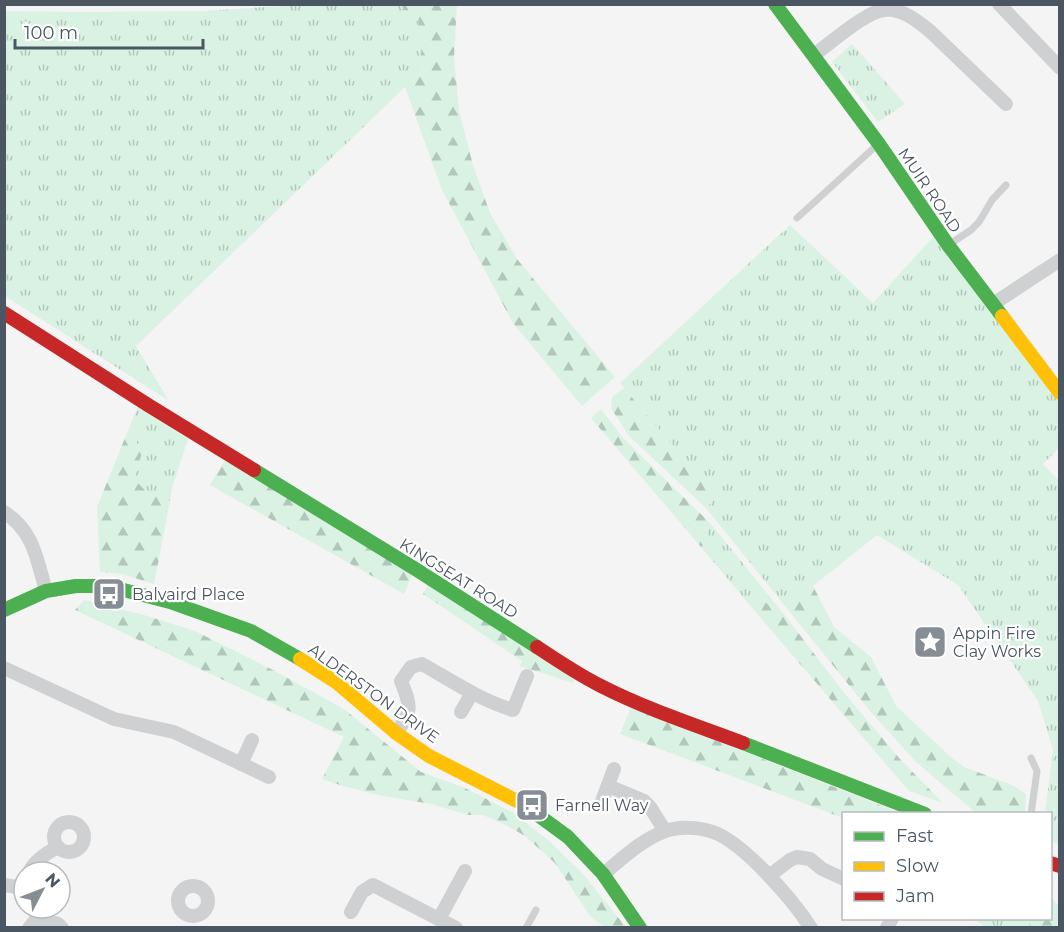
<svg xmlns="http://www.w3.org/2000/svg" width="1064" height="932" viewBox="0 0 1064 932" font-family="Montserrat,sans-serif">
<defs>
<pattern id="grass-tufts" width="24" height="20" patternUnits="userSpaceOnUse" patternTransform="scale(1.5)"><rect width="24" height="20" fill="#d9f2e3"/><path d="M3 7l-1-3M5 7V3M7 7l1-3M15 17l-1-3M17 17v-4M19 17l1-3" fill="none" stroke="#b2c7bb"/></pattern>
<pattern id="forest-firs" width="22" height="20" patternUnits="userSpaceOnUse" patternTransform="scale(1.5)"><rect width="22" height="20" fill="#d9f2e3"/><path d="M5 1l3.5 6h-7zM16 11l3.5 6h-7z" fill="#b2c7bb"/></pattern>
</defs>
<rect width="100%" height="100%" fill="#f4f4f4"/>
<g fill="url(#grass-tufts)">
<path d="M 315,4 L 402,5 L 404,10 L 417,10 L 424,72 L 405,87 L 136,346 L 169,401 L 5,296 L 4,11 L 80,12 L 203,11 Z"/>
<path d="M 852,44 L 905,104 L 878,122 L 832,62 Z"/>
<path d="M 790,225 L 873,303 L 934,236 L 1059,393 L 1059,448 L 1043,464 L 1060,482 L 1059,845 L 1051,841 L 1050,814 L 1045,813 L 1053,750 L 1038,701 L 958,585 L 877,535 L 813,586 L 785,606 L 706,508 L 716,497 L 620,383 Z"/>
<path d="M 138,406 L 188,439 L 172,488 L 170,501 L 146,491 L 134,479 L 142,453 L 129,428 Z"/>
<path d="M 711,524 L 783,613 L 777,615 L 763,599 L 753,609 L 701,547 L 711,538 L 706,533 Z"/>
<path d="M 962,919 L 1026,919 L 1032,927 L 984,927 L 978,921 Z"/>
</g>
<g fill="url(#forest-firs)">
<path d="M 402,5 L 457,5 L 454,57 L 459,111 L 473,165 L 490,213 L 517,259 L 615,377 L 582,406 L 513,323 L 442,190 L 405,87 L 424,72 L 417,10 L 404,10 Z"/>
<path d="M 624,388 L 716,497 L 706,508 L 629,436 L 611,408 L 612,397 Z"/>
<path d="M 601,409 L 623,438 L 711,524 L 706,532 L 711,538 L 701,547 L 591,418 Z"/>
<path d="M 129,428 L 142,453 L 134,479 L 146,491 L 170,501 L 154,584 L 122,574 L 100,572 L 97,507 Z"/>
<path d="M 225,460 L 413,572 L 404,594 L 210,485 Z"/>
<path d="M 429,583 L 576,678 L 573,683 L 520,666 L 522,661 L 423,594 Z"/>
<path d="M 813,586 L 834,627 L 871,657 L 896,706 L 952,758 L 964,767 L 1012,785 L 1026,794 L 1025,813 L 976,813 L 915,761 L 869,710 L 785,606 Z"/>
<path d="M 763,599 L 777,615 L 783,613 L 845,694 L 899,758 L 943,803 L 909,791 L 753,609 Z"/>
<path d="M 84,600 L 144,615 L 195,631 L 273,670 L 344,709 L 421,772 L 465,788 L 512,812 L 548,840 L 582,873 L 626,927 L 604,927 L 590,916 L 555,863 L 525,836 L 504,824 L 483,815 L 468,815 L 431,804 L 378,795 L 343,786 L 322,779 L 344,737 L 75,610 Z"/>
<path d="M 631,707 L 900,813 L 844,814 L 843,818 L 620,734 Z"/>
<path d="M 1051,897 L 1059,906 L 1059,927 L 1032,927 L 1026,919 L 1050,918 Z"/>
</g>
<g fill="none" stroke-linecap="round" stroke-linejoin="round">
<g stroke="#ced0d2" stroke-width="7">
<path d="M 797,218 L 877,145"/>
<path d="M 950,244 L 971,230 L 979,222 L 992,200 L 1006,185"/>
<path d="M 1031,814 L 1037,771 L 1031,758"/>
<path d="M 526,928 L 536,910"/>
</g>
<g stroke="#ced0d2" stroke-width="14">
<path d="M 999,4 L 1060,68"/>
<path d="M 814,55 C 831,43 866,11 885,10 C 902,8 919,22 931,32 L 1006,104"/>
<path d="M 993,304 L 1060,260"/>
<path d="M 4,512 C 34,531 37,560 46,591"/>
<path d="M 4,668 L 114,719 L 174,732 L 269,777"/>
<path d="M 461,712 L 472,693"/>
<path d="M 396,733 C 413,711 411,706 401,681 L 411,667 L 422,664 C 452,681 480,700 513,710 L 527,676"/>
<path d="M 241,764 L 252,740"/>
<path d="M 608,786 L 644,801 L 650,807 L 665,831"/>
<path d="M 602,801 L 614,769"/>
<circle cx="69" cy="837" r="15"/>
<path d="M 29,872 C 35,860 46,853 58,847"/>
<path d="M 603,874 C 622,859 640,841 663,832 C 677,826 699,827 713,832 C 744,843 793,900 811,928"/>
<path d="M 769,876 L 790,860 L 797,857 L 810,859 L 822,869 L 844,879"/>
<path d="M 4,885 L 24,888"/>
<circle cx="193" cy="901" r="15"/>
<path d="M 351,912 L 362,892 L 373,885 L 456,928"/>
<path d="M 439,919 L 465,871"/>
<path d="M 29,928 L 37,918 L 58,924 L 62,928"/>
<path d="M 887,928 L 892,918"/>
</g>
<g stroke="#4caf50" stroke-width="14">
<path d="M 775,4 L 879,144 L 948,245 L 1002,316"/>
<path d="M 254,470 L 417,570 L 537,647"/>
<path d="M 4,610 L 46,591 L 76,586 L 108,586 L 170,602 L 251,631 L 300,659"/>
<path d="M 743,743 L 925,814"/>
<path d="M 523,804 L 568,837 L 603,874 L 640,928"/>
</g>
<g stroke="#ffc107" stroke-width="14">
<path d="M 1002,316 L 1060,393"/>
<path d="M 300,659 L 336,682 L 396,733 L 429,756 L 523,804"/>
</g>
<g stroke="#c62828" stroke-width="14">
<path d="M 4,313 L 148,405 L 254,470"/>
<path d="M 537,647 C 558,661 579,675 601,686 C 646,709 695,725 743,743"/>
<path d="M 1050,863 L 1060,866"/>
</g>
</g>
<defs>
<g id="bus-square" transform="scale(1.725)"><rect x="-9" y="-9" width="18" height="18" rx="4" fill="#868d94" stroke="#fff"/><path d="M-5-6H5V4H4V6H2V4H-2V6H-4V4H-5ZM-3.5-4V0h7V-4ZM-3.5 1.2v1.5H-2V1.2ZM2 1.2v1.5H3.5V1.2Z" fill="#fff"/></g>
<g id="sight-square" transform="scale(1.725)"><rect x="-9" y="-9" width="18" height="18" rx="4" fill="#868d94" stroke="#fff"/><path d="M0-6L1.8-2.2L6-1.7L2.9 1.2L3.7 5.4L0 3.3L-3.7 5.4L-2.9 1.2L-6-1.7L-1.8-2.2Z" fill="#fff"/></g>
</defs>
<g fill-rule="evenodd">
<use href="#bus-square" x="109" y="594"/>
<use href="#sight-square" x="930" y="642"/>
<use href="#bus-square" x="532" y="805"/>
</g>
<g text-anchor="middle" stroke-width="4.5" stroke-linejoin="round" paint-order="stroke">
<g font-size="16" fill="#4a5661" stroke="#fff">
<text transform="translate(930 190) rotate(56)" y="6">MUIR ROAD</text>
<text transform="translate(459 578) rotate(32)" y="6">KINGSEAT ROAD</text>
<text transform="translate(374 693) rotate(36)" y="6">ALDERSTON DRIVE</text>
</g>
<g font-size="16" fill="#4a5661" stroke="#fff" text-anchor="start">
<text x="132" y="600">Balvaird Place</text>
<text x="953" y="639">Appin Fire<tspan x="953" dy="18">Clay Works</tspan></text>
<text x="555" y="811">Farnell Way</text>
</g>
</g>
<rect width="1064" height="932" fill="none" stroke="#4a5661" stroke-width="12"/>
<rect x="842" y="812" width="210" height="108" fill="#ffffff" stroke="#b7bbc0" stroke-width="1.5"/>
<rect x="854" y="832" width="30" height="9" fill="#4caf50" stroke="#b7bbc0" stroke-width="1.5"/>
<text x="896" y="842" font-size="18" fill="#4a5661">Fast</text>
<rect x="854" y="862" width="30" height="9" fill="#ffc107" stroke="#b7bbc0" stroke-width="1.5"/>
<text x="896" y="872" font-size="18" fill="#4a5661">Slow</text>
<rect x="854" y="892" width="30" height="9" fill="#c62828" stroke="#b7bbc0" stroke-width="1.5"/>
<text x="896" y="902" font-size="18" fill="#4a5661">Jam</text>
<g transform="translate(42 890) rotate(48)"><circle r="28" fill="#ffffff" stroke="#b7bbc0" stroke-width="1.5"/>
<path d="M0-4.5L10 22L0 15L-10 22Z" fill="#868d94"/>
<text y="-9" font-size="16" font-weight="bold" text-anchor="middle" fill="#4a5661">N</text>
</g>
<path d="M15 39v9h188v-9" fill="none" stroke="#4a5661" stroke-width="3"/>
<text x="24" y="39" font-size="18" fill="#4a5661" stroke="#ffffff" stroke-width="4.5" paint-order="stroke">100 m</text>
</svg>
